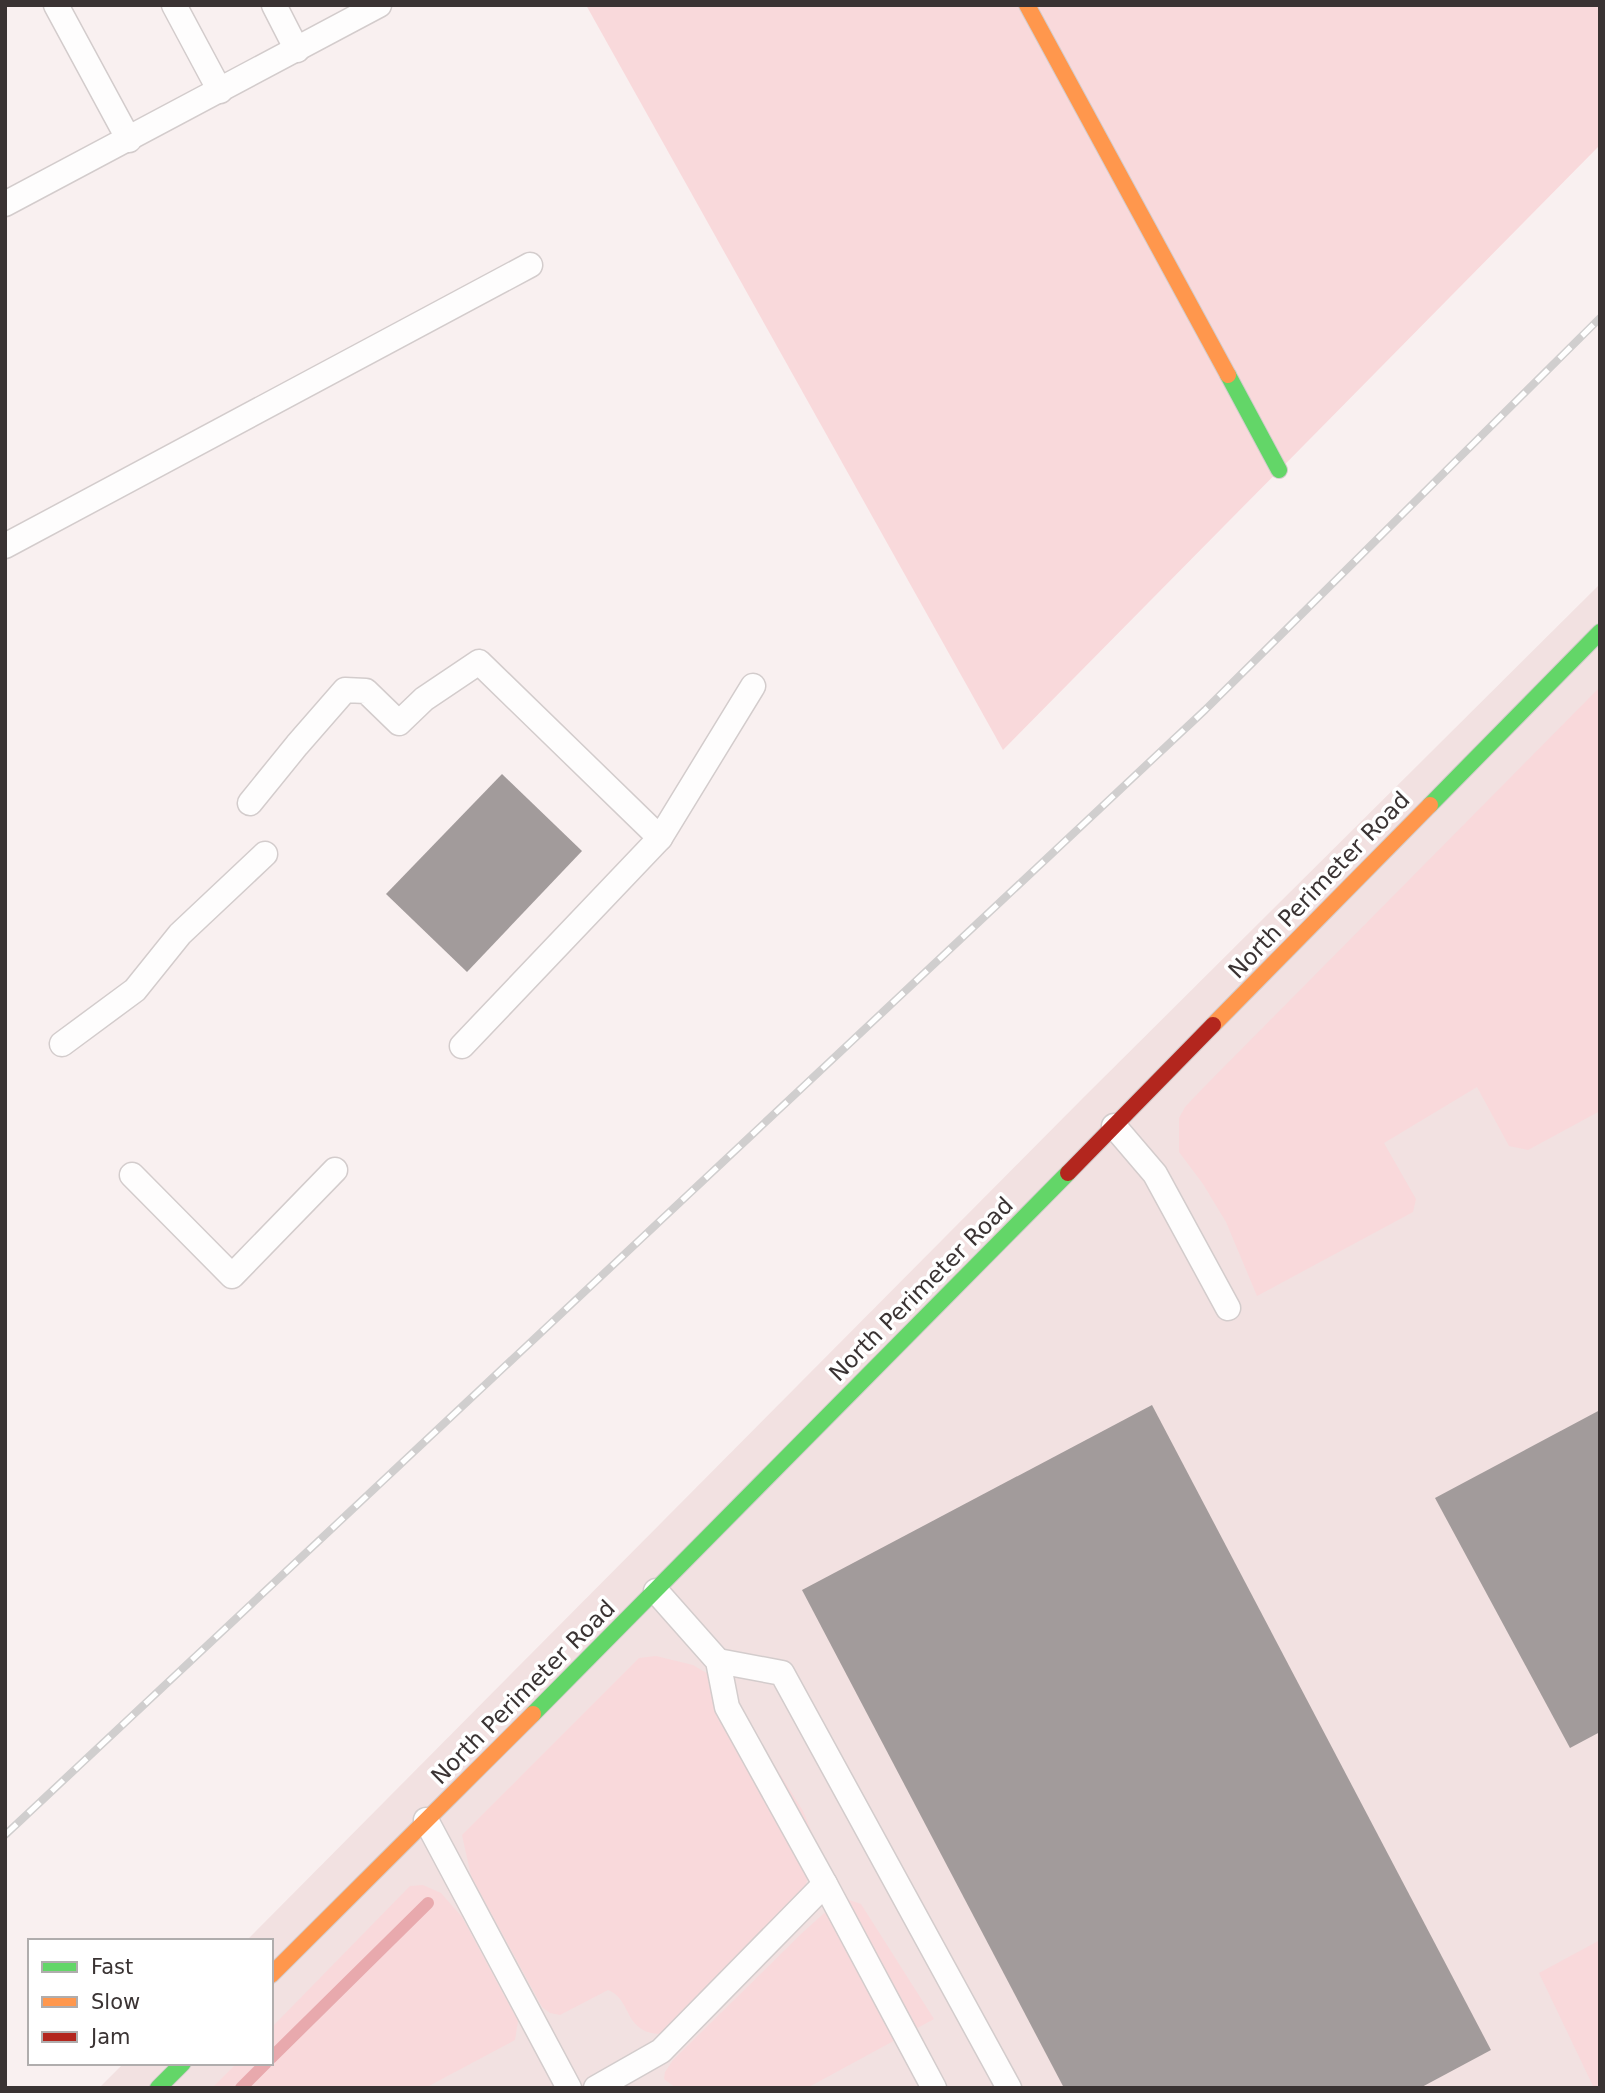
<svg xmlns="http://www.w3.org/2000/svg" width="1605" height="2093" viewBox="0 0 1605 2093" font-family="'DejaVu Sans',sans-serif">
<rect width="100%" height="100%" fill="#f9f0f0"/>
<path fill="#f2e1e1" d="M 1600,584 L 1600,2088 L 99,2088 L 124,2063 L 271,2063 L 271,1941 L 246,1941 L 1083,1098 Z"/>
<g fill="#f9d9db">
<path d="M 586,5 L 1600,5 L 1600,145 L 1003,750 Z"/>
<path d="M 1600,687 L 1600,1111 L 1528,1150 L 1509,1146 L 1477,1087 L 1384,1143 L 1416,1199 L 1413,1212 L 1257,1296 L 1226,1222 L 1203,1184 L 1179,1152 L 1179,1118 L 1185,1107 L 1203,1088 Z"/>
<path d="M 656,1656 L 693,1665 L 708,1674 L 742,1713 L 803,1811 L 811,1830 L 812,1845 L 808,1878 L 803,1892 L 661,2034 C 623,2033 633,2000 608,1990 L 560,2015 L 550,2013 L 542,2007 L 471,1876 L 462,1835 L 639,1658 Z"/>
<path d="M 423,1885 L 441,1893 L 462,1917 L 518,2021 L 515,2040 L 425,2088 L 212,2088 L 237,2063 L 271,2063 L 271,2028 L 410,1886 Z"/>
<path d="M 846,1899 L 861,1904 L 934,2019 L 807,2088 L 676,2088 L 664,2079 L 665,2072 L 673,2060 L 801,1934 L 832,1906 Z"/>
<path d="M 1600,1940 L 1600,2088 L 1594,2088 L 1539,1973 Z"/>
</g>
<g fill="none" stroke-linecap="round" stroke-linejoin="round">
<g stroke="#e8a9ad" stroke-width="12">
<path d="M 271,2058 L 428,1903"/>
<path d="M 241,2088 L 266,2063"/>
</g>
</g>
<g fill="#a29b9b">
<path d="M 502,774 L 582,851 L 467,972 L 386,894 Z"/>
<path d="M 1152,1405 L 1491,2050 L 1420,2088 L 1064,2088 L 802,1590 Z"/>
<path d="M 1600,1410 L 1600,1732 L 1570,1748 L 1435,1498 Z"/>
</g>
<g fill="none" stroke-linecap="round" stroke-linejoin="round">
<g stroke="#d3cccc" stroke-width="27">
<g id="lane">
<path d="M 56,5 L 129,140"/>
<path d="M 174,5 L 220,91"/>
<path d="M 274,5 L 297,50"/>
<path d="M 5,204 L 379,5"/>
<path d="M 5,546 L 530,265"/>
<path d="M 250,803 L 297,745 L 345,690 L 366,691 L 399,723 L 424,699 L 479,662 L 660,838 L 753,686"/>
<path d="M 62,1044 L 135,990 L 180,934 L 265,854"/>
<path d="M 462,1046 L 660,838"/>
<path d="M 1114,1126 L 1155,1174 L 1228,1308"/>
<path d="M 132,1175 L 232,1276 L 335,1170"/>
<path d="M 718,1661 L 782,1673 L 1009,2088"/>
<path d="M 426,1820 L 569,2088"/>
<path d="M 825,1884 L 934,2088"/>
<path d="M 596,2088 L 661,2051 L 825,1884 L 727,1707 L 718,1661 L 656,1591"/>
</g>
</g>
<g stroke="#d3cccc" stroke-width="18">
<g id="fast">
<path d="M 1228,375 L 1279,470"/>
<path d="M 1430,805 L 1600,632"/>
<path d="M 533,1714 L 1068,1173"/>
<path d="M 158,2088 L 183,2063"/>
</g>
</g>
<g stroke="#d3cccc" stroke-width="18">
<g id="slow">
<path d="M 1027,5 L 1228,375"/>
<path d="M 1213,1025 L 1430,805"/>
<path d="M 271,1975 L 533,1714"/>
</g>
</g>
<g stroke="#d3cccc" stroke-width="18">
<path id="jam" d="M 1068,1173 L 1213,1025"/>
</g>
<use href="#lane" stroke="#fefdfd" stroke-width="24"/>
<use href="#fast" stroke="#63d668" stroke-width="16"/>
<use href="#slow" stroke="#ff974d" stroke-width="16"/>
<use href="#jam" stroke="#b3261e" stroke-width="16"/>
<g stroke="#d0cece" stroke-width="8">
<path id="rail" d="M 5,1835 L 1205,710 L 1600,318"/>
</g>
<use href="#rail" stroke="#fff" stroke-width="5" stroke-dasharray="16" stroke-linecap="butt"/>
</g>
<g text-anchor="middle" stroke-width="7" stroke-linejoin="round" paint-order="stroke">
<g font-size="23" fill="#3a3333" stroke="#fff">
<text transform="translate(1319 885) rotate(-46)" y="8">North Perimeter Road</text>
<text transform="translate(921 1289) rotate(-45)" y="8">North Perimeter Road</text>
<text transform="translate(523 1692) rotate(-45)" y="8">North Perimeter Road</text>
</g>
</g>
<rect width="1605" height="2093" fill="none" stroke="#3a3333" stroke-width="14"/>
<rect x="28" y="1939" width="245" height="126" fill="#ffffff" stroke="#b0adad" stroke-width="2"/>
<rect x="42" y="1962" width="35" height="10" fill="#63d668" stroke="#b0adad" stroke-width="2"/>
<text x="91" y="1974" font-size="21" fill="#3a3333">Fast</text>
<rect x="42" y="1997" width="35" height="10" fill="#ff974d" stroke="#b0adad" stroke-width="2"/>
<text x="91" y="2009" font-size="21" fill="#3a3333">Slow</text>
<rect x="42" y="2032" width="35" height="10" fill="#b3261e" stroke="#b0adad" stroke-width="2"/>
<text x="91" y="2044" font-size="21" fill="#3a3333">Jam</text>
</svg>
